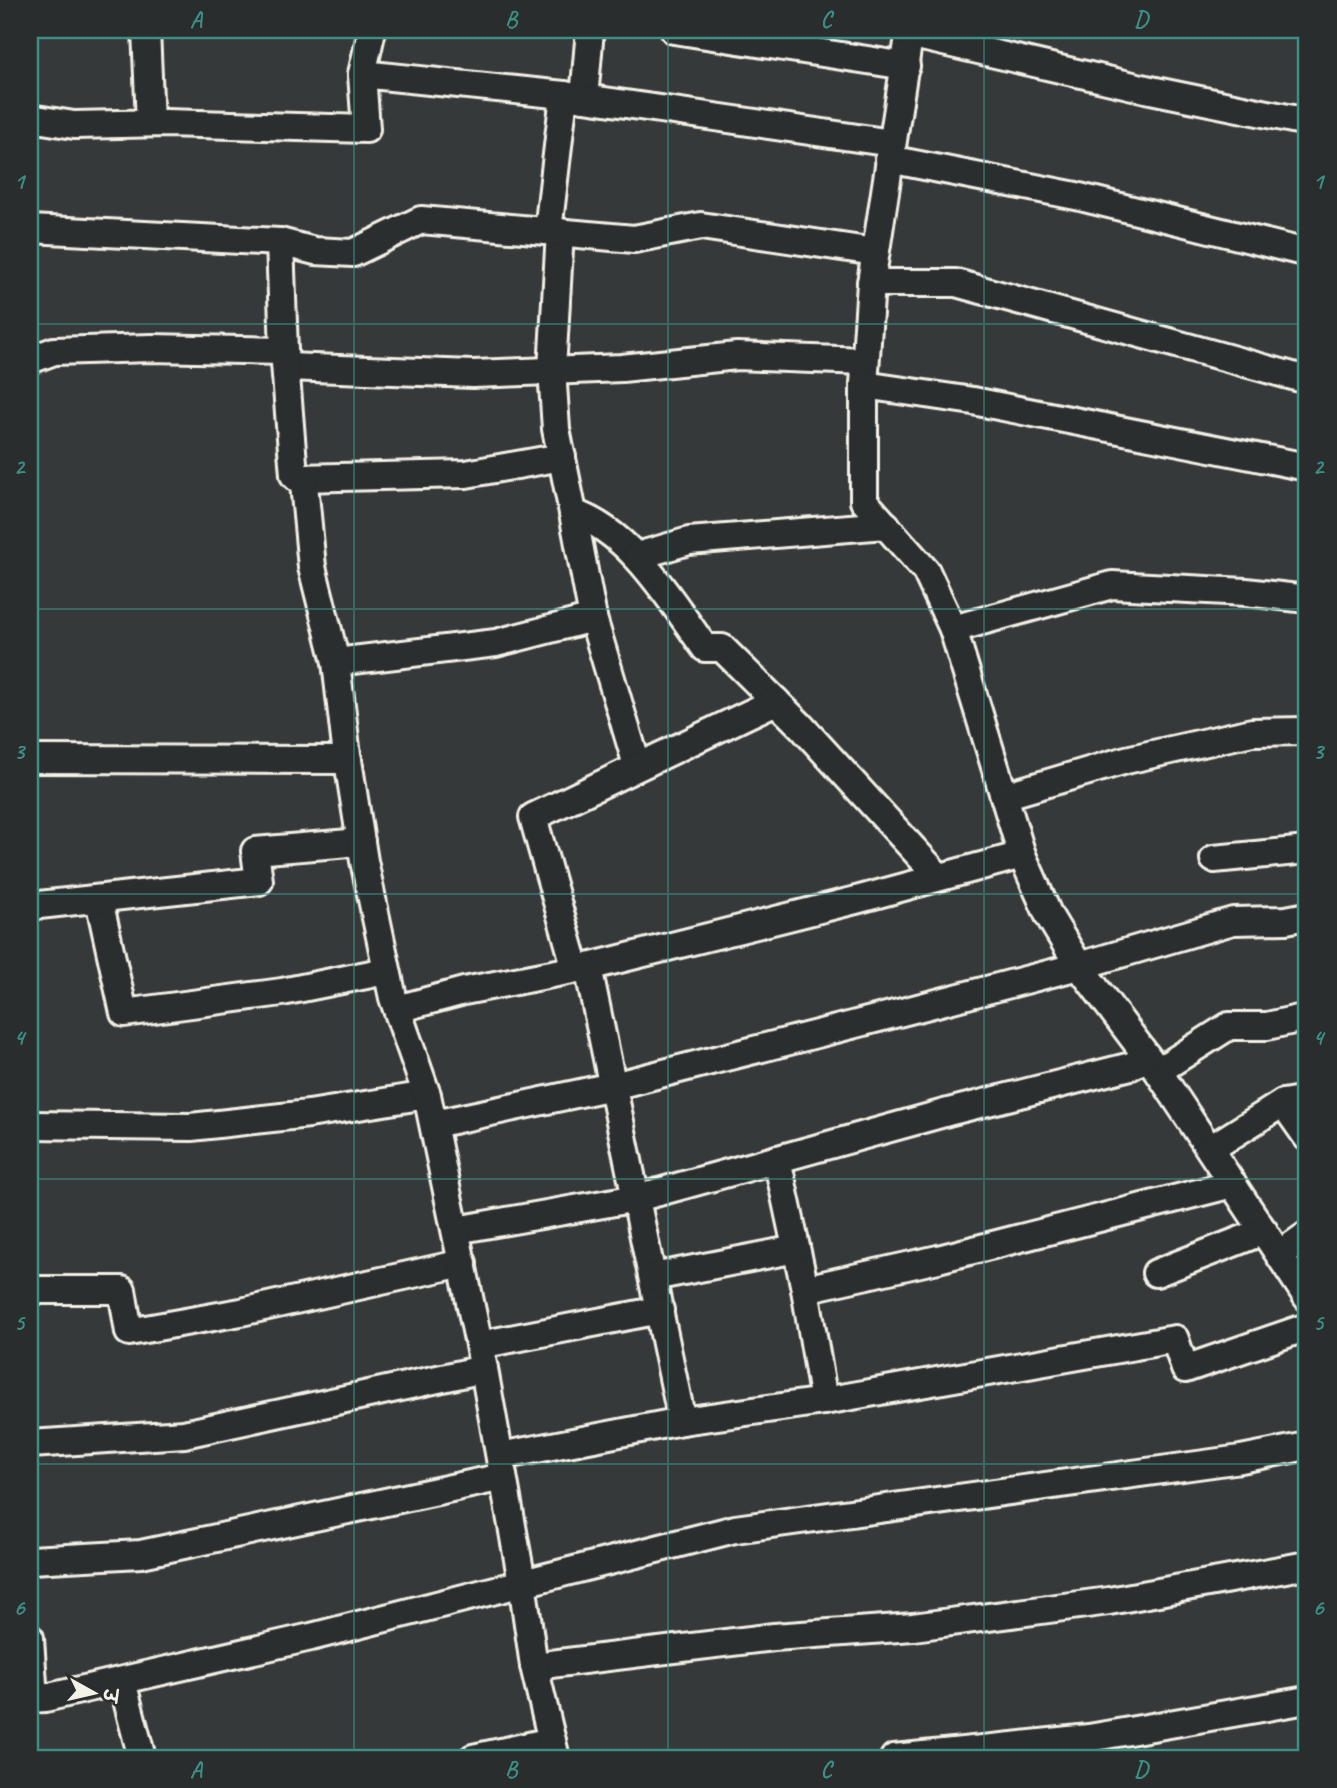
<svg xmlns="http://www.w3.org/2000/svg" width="1337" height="1788" viewBox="0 0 1337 1788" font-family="Caveat,'Playpen Sans Deva',sans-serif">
<rect width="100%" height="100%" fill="#363939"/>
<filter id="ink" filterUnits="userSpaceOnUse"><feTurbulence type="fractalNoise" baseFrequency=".0143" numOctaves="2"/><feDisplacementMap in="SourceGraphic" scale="14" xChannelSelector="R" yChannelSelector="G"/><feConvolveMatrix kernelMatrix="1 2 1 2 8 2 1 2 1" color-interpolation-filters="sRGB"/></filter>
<g filter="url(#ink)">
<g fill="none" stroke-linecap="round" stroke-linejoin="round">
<g stroke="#f4f1e8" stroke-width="32">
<g id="minor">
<path d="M 146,30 L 150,123"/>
<path d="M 674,30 L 906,66"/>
<path d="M 910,30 L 871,283 L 864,385 L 864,501 L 926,571 L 953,629 L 1022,855 L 1049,916 L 1079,966 L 1158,1071 L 1307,1297"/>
<path d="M 909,34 L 1146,89 L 1307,122"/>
<path d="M 362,74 L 372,30"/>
<path d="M 584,98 L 590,30"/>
<path d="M 30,118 L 74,125 L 166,123 L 366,129 L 362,74 L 564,95 L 892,143"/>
<path d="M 889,159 L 1076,196 L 1307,253"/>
<path d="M 30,229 L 280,242"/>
<path d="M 548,231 L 564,95"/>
<path d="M 560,232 L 552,370 L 556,429 L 573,513 C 631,532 670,600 705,648 L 722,648 L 800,725 L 939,877"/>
<path d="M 871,283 L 956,283 L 1307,380"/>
<path d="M 30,360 L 54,351 L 151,348 L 284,351"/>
<path d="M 287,367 L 473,374 L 622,368 L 737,356 L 865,361"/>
<path d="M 864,385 L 973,401 L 1307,467"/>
<path d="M 298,478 L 466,474 L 562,457"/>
<path d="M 573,513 L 593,618 L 637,765"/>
<path d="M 637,556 L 689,541 L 886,525"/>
<path d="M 953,629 L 1112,585 L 1246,592 L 1307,599"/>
<path d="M 336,662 L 496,643 L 593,618"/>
<path d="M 30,759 L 348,760"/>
<path d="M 1004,796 L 1126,760 L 1252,732 L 1307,731"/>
<path d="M 1214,859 L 1307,850"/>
<path d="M 99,900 L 124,1013 L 282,992 L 386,971"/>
<path d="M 30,906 L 259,881 L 255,851 L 361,842"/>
<path d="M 588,967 L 682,1421"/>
<path d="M 576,969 L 533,817 L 776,701"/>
<path d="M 397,1009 L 464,991 L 588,967 L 856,900 L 1022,855"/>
<path d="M 1158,1071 L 1229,1026 L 1267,1026 L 1307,1017"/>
<path d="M 1283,1103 L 1307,1137"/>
<path d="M 434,1124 L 613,1086 L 852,1025 L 1079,966 L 1233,921 L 1286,920 L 1307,916"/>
<path d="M 30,1125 L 191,1127 L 309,1114 L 427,1095"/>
<path d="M 1210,1149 L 1283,1103 L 1307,1099"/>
<path d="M 777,1159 L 805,1289 L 824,1401"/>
<path d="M 456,1230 L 637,1198 L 948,1112 L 1131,1066 L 1147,1057"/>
<path d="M 1280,1254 L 1307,1235"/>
<path d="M 1156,1273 L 1264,1231"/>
<path d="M 653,1277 L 796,1249"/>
<path d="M 805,1289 L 938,1259 L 1233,1184"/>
<path d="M 30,1290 L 122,1290 L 129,1332 L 241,1312 L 463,1263"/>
<path d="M 479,1345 L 660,1310"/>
<path d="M 30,1444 L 184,1434 L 484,1369"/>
<path d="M 500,1456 L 682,1421 L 824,1401 L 1175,1339 L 1185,1369 L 1307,1327"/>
<path d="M 30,1560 L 141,1554 L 503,1477"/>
<path d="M 30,1638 L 34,1699"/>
<path d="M 534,1666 L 774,1637 L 913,1627 L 1109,1601 L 1307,1565"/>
<path d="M 122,1681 L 142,1758"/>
<path d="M 30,1699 L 45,1698 L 311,1637 L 735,1529 L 1241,1459 L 1307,1446"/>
<path d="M 473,1758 L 552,1741"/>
<path d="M 556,1758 L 534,1666 L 522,1582 L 484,1369 L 427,1095 L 393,998 L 364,861 L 346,748 L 336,662 L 312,567 L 304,484 L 294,475 L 284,351 L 280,242 L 315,251 L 353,253 L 421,220 L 634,239 L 701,226 L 875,252"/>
<path d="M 894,1758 L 1089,1738 L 1307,1700"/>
</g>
</g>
<use href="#minor" stroke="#2a2d2e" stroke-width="26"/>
</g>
</g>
<path fill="none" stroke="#3d8f86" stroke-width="2" stroke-opacity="0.55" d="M 354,30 L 354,1758M 668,30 L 668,1758M 984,30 L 984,1758M 30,324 L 1307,324M 30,609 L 1307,609M 30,894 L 1307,894M 30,1179 L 1307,1179M 30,1464 L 1307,1464"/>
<rect width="1337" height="1788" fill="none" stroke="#2a2d2e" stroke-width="77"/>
<g transform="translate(94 1693) rotate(98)" stroke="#2a2d2e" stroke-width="5" paint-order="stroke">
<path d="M0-5L12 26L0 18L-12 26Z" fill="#f4f1e8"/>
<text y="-10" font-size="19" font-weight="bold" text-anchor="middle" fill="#f4f1e8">उ</text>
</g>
<rect x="38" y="38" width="1260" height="1712" fill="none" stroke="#3d8f86" stroke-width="2.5"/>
<g font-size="23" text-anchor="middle" font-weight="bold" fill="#3d8f86">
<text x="196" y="27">A</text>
<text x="511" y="27">B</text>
<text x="826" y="27">C</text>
<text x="1141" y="27">D</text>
<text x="19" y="189">1</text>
<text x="1318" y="189">1</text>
<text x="19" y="474">2</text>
<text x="1318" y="474">2</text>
<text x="19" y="759">3</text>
<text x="1318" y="759">3</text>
<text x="19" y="1045">4</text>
<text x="1318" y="1045">4</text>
<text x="19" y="1330">5</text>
<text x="1318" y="1330">5</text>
<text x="19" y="1615">6</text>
<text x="1318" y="1615">6</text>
<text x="196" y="1777">A</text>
<text x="511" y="1777">B</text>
<text x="826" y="1777">C</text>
<text x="1141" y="1777">D</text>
</g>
</svg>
